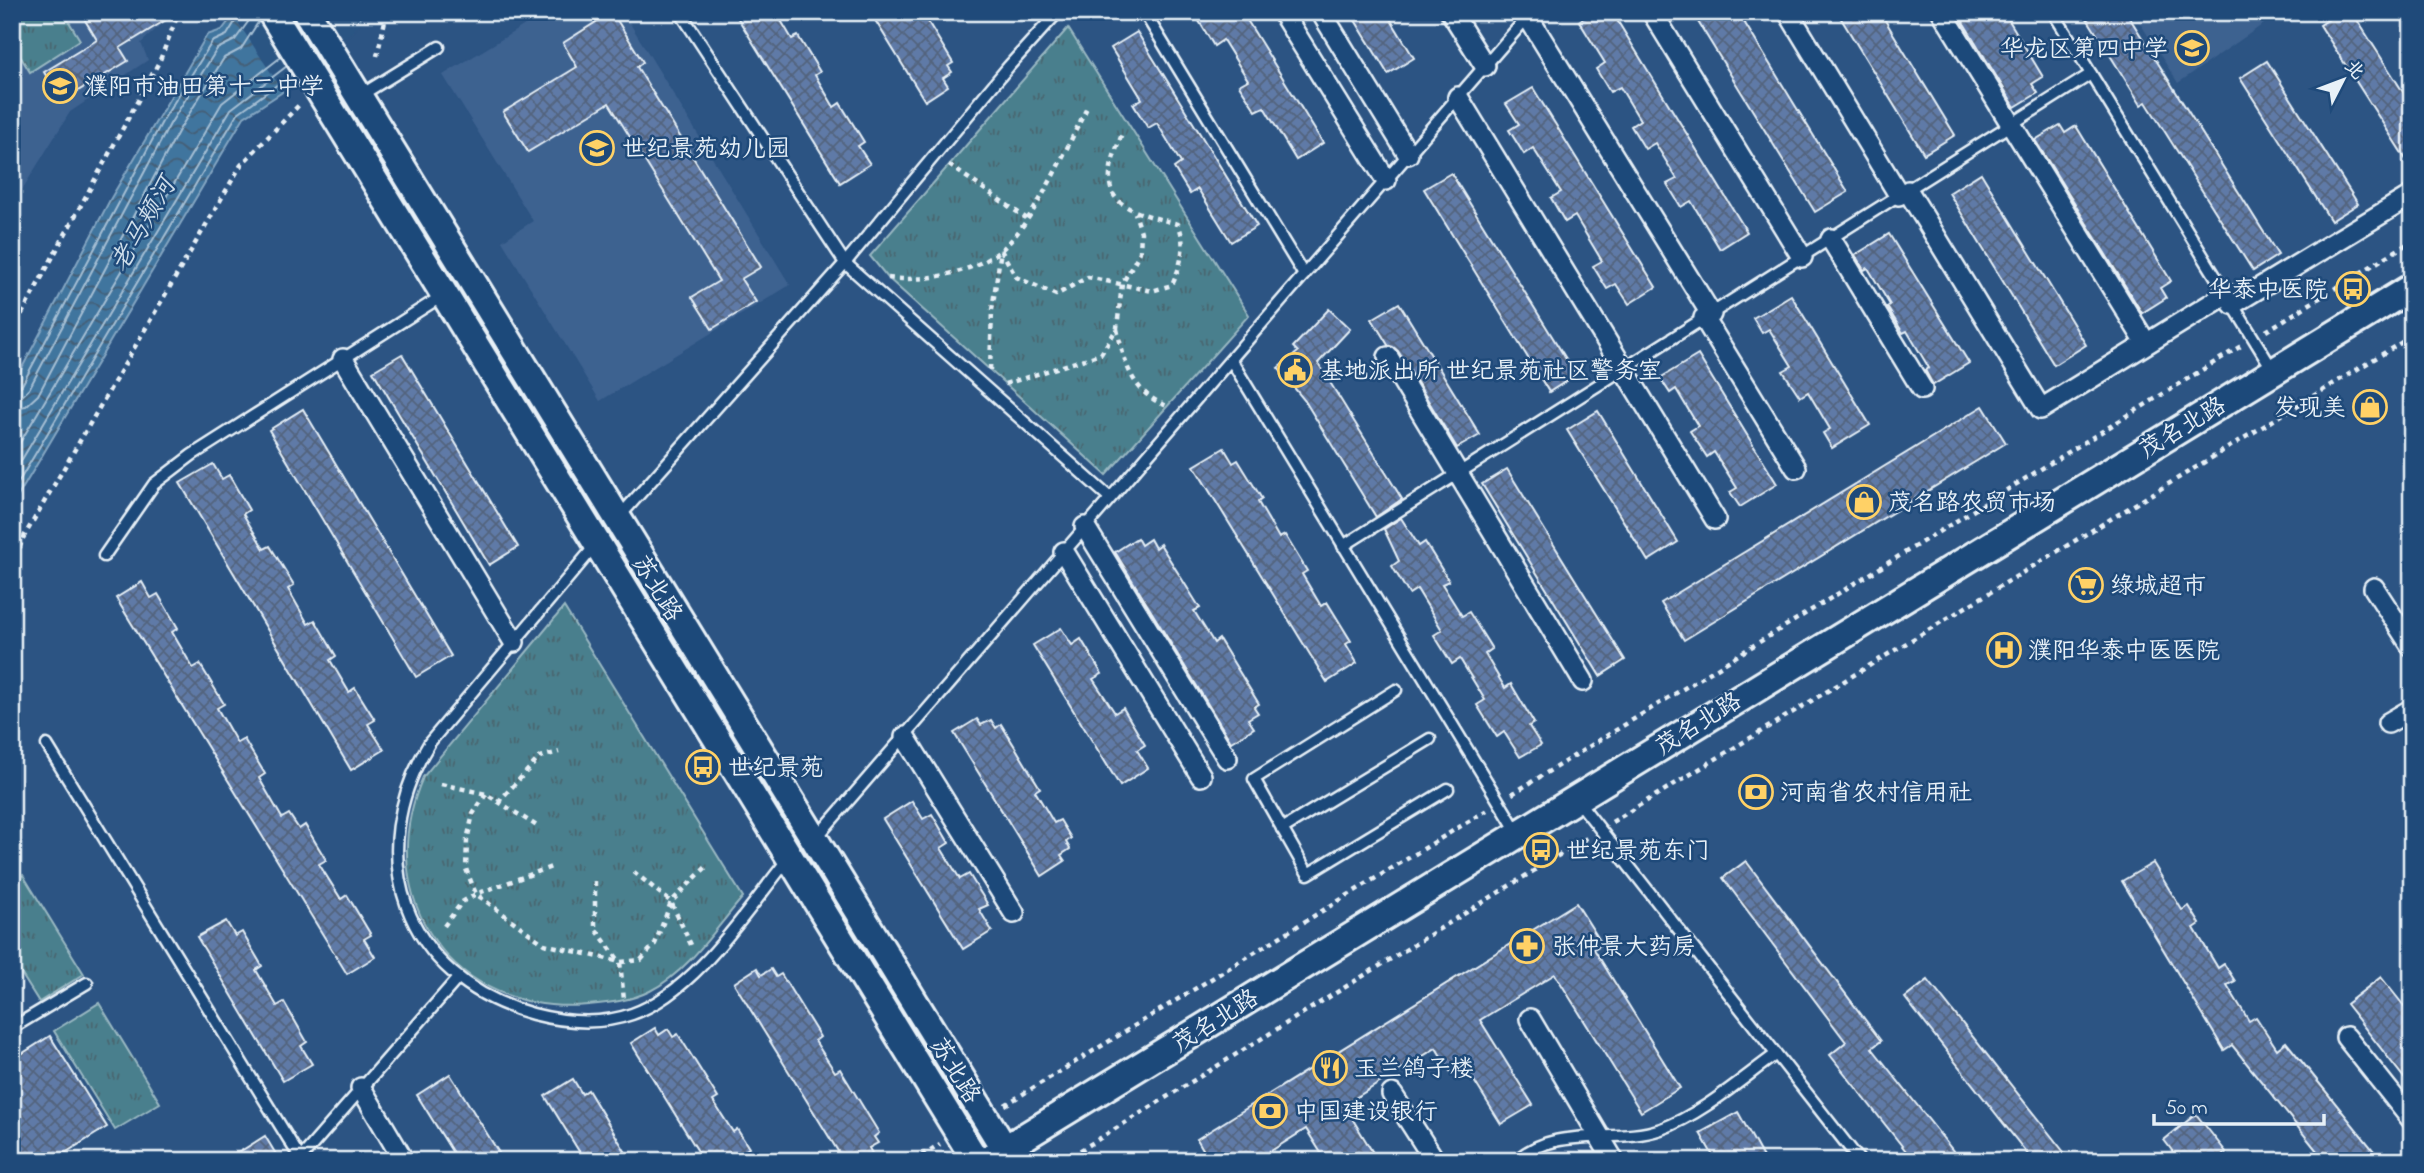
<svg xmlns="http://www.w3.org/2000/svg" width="2424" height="1173" viewBox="0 0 2424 1173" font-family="'Indie Flower','LXGW WenKai TC',sans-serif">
<defs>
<pattern id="grass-tufts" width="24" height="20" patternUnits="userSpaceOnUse" patternTransform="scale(1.75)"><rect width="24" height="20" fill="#4a7f8d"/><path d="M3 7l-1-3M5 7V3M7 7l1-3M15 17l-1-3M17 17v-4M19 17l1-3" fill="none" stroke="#48666f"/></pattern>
<pattern id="water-waves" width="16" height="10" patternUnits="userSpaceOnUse" patternTransform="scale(1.75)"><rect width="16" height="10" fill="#41749e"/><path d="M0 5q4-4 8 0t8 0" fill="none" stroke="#445e74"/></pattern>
<pattern id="building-cross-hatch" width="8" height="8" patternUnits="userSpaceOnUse" patternTransform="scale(1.75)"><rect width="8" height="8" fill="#5e7aa7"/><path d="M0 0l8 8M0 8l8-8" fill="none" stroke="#53647d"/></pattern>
</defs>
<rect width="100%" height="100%" fill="#2c5483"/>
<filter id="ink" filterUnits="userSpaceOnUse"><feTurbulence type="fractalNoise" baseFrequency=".0143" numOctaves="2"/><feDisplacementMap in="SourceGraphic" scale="14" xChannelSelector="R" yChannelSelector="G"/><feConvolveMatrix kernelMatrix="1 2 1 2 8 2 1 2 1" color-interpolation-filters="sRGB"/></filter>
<g filter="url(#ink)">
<g fill="#3e6290">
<path d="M 12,12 L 175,12 L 141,43 L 148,60 L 70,112 L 12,206 Z"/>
<path d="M 546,12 L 623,12 L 790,285 L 600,401 L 502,241 L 533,221 L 443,75 Z"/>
<path d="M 2133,12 L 2281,12 L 2178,83 Z"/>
</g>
<g fill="url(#grass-tufts)" stroke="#99b8c2" stroke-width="2">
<path d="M 12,12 L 63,12 L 80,40 L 30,72 L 12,43 Z"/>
<path d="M 1068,28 L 1249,315 L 1106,475 L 888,278 L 870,256 Z"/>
<path d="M 564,607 L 743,897 C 716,928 688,972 650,991 C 630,1001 609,1003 588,1005 C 454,1017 370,899 423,777 Z"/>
<path d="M 23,875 L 84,974 L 39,1002 L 12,959 L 12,881 Z"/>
<path d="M 99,1003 L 160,1103 L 115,1130 L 54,1031 Z"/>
</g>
<path fill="url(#water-waves)" stroke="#84a6c2" stroke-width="2" d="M 236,12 L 363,12 L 358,23 L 281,93 L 244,117 L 12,506 L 12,387 L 111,198 L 207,35 L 222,30 Z"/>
<path fill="#2c5483" d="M 231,12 L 355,12 L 362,23 L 285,94 Z"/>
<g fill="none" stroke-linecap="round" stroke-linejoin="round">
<g stroke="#a5bfd4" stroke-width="2">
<path d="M 12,389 L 22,385 L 163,120 L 212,42 L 227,35 L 241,12"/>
<path d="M 12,398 L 22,396 L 29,389 L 170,124 L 217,49 L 235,40 L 248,22 L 250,12"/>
<path d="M 12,408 L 26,406 L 38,395 L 179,130 L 224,58 L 241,49 L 259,21"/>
<path d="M 12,456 L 222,103 L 281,57"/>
<path d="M 12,476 L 231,109 L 287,66"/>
<path d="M 12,493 L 238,113 L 292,74"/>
</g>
</g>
<g fill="url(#building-cross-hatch)" stroke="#e8f1f8" stroke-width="2">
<path d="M 80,12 L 179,12 L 120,48 L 128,61 L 61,101 L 44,72 L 97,40 Z"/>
<path d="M 612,12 L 643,62 L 637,67 L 761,267 L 741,279 L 756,302 L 712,329 L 692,297 L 719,281 L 609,103 L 528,152 L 503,112 L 577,67 L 563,43 Z"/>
<path d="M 734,12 L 776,12 L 792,39 L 798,36 L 820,72 L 815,75 L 834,107 L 840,103 L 864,142 L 858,146 L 870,164 L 840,183 Z"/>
<path d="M 870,12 L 922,12 L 953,63 L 948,66 L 952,72 L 943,78 L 948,86 L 925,101 Z"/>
<path d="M 1215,12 L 1242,12 L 1323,143 L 1296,160 L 1264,107 L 1256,111 L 1239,85 L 1248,80 L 1223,40 L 1214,46 L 1199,21 Z"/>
<path d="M 1350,12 L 1386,12 L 1414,58 L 1388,74 Z"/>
<path d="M 1593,12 L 1612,12 L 1747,232 L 1720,249 L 1691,201 L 1681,207 L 1667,184 L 1677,179 L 1655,143 L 1645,149 L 1631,126 L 1640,120 L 1620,87 L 1610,92 L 1596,69 L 1605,63 L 1579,21 Z"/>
<path d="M 1692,12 L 1738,12 L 1848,192 L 1815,212 Z"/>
<path d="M 1837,12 L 1880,12 L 1955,135 L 1924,154 Z"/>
<path d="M 1957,12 L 2004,12 L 2043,77 L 2032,84 L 2038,93 L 2015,107 Z"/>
<path d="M 2083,12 L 2126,12 L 2278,255 L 2253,271 L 2146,102 L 2141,105 Z"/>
<path d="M 2340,12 L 2352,12 L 2412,106 L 2412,169 L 2320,25 Z"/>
<path d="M 1137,32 L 1257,226 L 1231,242 L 1198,189 L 1190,194 L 1174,168 L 1181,163 L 1157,123 L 1148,128 L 1133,104 L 1142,99 L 1111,48 Z"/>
<path d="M 2267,61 L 2358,204 L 2331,221 L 2240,78 Z"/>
<path d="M 1533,88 L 1656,287 L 1629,304 L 1616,284 L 1607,289 L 1593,266 L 1602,261 L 1575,216 L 1565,222 L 1551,198 L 1561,192 L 1533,148 L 1524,154 L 1509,130 L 1519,124 L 1506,104 Z"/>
<path d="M 2060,125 L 2065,133 L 2076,126 L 2171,281 L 2160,288 L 2166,298 L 2142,313 L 2035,140 Z"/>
<path d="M 1451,173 L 1576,375 L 1549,392 L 1424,189 Z"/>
<path d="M 1981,173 L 2086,345 L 2054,365 L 1949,193 Z"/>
<path d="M 1889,234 L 1969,363 L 1933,385 L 1925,370 L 1929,368 L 1907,331 L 1903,333 L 1887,307 L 1890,305 L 1868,268 L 1864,270 L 1855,255 Z"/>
<path d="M 1791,295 L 1870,425 L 1832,448 L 1823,433 L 1830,429 L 1808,392 L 1800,397 L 1783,371 L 1792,366 L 1769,329 L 1762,333 L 1753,318 Z"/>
<path d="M 1399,303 L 1480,435 L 1457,448 L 1398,351 L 1388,345 L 1372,319 Z"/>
<path d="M 1329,309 L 1350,329 L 1318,363 L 1402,499 L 1376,517 L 1305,401 L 1278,368 L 1298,352 L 1293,347 Z"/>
<path d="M 402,354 L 518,547 L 489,565 L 373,371 Z"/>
<path d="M 1698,355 L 1777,484 L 1740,507 L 1730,492 L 1737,488 L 1714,452 L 1707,457 L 1690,431 L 1698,426 L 1676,389 L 1670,393 L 1660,378 Z"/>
<path d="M 1983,406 L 2006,443 L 1684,640 L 1661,603 Z"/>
<path d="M 303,409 L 451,656 L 416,677 L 269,430 Z"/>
<path d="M 1598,411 L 1678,542 L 1648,561 L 1567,430 Z"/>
<path d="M 1224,448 L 1233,463 L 1238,460 L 1262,499 L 1258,502 L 1279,538 L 1285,535 L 1307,571 L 1302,574 L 1321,606 L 1327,602 L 1351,641 L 1346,644 L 1357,663 L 1327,682 L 1194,466 Z"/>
<path d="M 213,464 L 222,479 L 229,475 L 249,510 L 243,514 L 264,549 L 270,546 L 294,585 L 288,589 L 308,624 L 315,620 L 336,656 L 330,660 L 349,692 L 355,688 L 375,720 L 368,724 L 384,750 L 351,770 L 180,483 Z"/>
<path d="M 1507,469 L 1625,660 L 1600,676 L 1482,484 Z"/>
<path d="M 1401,518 L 1419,546 L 1425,542 L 1449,581 L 1442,584 L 1462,616 L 1469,612 L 1492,649 L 1485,654 L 1505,688 L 1511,684 L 1534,723 L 1529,726 L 1541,745 L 1520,757 L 1504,732 L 1497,737 L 1477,705 L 1485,700 L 1460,659 L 1452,664 L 1434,635 L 1442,630 L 1417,589 L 1409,594 L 1392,566 L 1399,561 L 1384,529 Z"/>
<path d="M 1137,538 L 1141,545 L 1150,539 L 1155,548 L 1160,544 L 1200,608 L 1194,611 L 1214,643 L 1219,639 L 1259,704 L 1254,707 L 1258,713 L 1248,719 L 1254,728 L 1231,742 L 1115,552 Z"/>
<path d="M 142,582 L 151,598 L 158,594 L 178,628 L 172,632 L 193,668 L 200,664 L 224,704 L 217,708 L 237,743 L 244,739 L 265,774 L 259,778 L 282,818 L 289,814 L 299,829 L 305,825 L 326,860 L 319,864 L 341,899 L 347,895 L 371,935 L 364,939 L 375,957 L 347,974 L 116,598 Z"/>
<path d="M 1061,628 L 1072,645 L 1081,639 L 1102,674 L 1093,679 L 1115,713 L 1123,708 L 1145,745 L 1137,750 L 1148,768 L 1120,786 L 1033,645 Z"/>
<path d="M 977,719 L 981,725 L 991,720 L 996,728 L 1001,724 L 1040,788 L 1035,791 L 1054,823 L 1060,820 L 1071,838 L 1066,842 L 1070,849 L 1061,855 L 1065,861 L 1042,876 L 954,733 Z"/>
<path d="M 912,801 L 923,819 L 932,814 L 949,843 L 941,848 L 960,879 L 969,874 L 988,905 L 979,909 L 992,931 L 963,949 L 883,819 Z"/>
<path d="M 1746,861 L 1881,1041 L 1872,1048 L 1961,1161 L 1914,1161 L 1830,1055 L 1846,1042 L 1723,878 Z"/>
<path d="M 2153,863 L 2182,910 L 2189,906 L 2200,924 L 2194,928 L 2218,968 L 2224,964 L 2235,981 L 2227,985 L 2249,1021 L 2256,1017 L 2277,1049 L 2286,1042 L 2382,1161 L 2325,1161 L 2232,1045 L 2224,1050 L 2122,881 Z"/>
<path d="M 1576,903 L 1602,944 L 1594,949 L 1680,1088 L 1641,1112 L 1555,974 L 1480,1020 L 1533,1105 L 1501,1124 L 1463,1063 L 1450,1071 L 1436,1048 L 1344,1105 L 1378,1161 L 1326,1161 L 1306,1129 L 1255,1161 L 1210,1161 L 1197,1139 Z"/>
<path d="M 226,921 L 235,936 L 242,932 L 262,966 L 256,970 L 277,1006 L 284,1002 L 307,1042 L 301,1046 L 312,1064 L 283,1081 L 197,937 Z"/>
<path d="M 757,968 L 761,975 L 771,969 L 776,977 L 781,974 L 820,1037 L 815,1041 L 835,1072 L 840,1069 L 879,1133 L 874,1137 L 878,1143 L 869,1148 L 876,1161 L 844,1161 L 734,983 Z"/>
<path d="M 2381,977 L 2412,1016 L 2412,1088 L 2346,1004 Z"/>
<path d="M 1928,980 L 2071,1161 L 2033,1161 L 1905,998 Z"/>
<path d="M 655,1028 L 659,1035 L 668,1029 L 673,1037 L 678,1034 L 718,1098 L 713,1101 L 733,1132 L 737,1129 L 749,1148 L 744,1151 L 750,1161 L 704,1161 L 631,1043 Z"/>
<path d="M 50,1036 L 107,1127 L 52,1161 L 12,1161 L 12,1060 Z"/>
<path d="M 450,1074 L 504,1161 L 458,1161 L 417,1095 Z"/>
<path d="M 573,1079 L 582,1094 L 588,1090 L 631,1161 L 585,1161 L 545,1096 Z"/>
<path d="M 1738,1112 L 1765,1161 L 1716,1161 L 1700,1133 Z"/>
<path d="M 2196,1114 L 2226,1152 L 2215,1161 L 2180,1161 L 2164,1140 Z"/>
<path d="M 265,1136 L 280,1161 L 225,1161 Z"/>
</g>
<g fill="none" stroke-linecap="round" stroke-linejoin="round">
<g stroke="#e8f1f8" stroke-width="15">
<g id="lane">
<path d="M 680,12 L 845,263 L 1110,498"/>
<path d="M 1144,12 L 1304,275"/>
<path d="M 2053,12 L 2273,370"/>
<path d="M 361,95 L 439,47"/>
<path d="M 1231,360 L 1518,833"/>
<path d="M 620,516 L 845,263 L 1009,66 L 1058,12"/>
<path d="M 595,546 L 430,742 C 361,853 403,979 533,1014 C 564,1022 601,1025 632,1014 C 696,992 748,908 789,858"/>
<path d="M 1343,546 L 2091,74"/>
<path d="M 104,556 L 154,484 L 192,455 L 442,296"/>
<path d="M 1396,690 L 1254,779 L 1308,874 L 1448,789"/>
<path d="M 47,745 L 302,1161"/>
<path d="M 1578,801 L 1860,1161"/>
<path d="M 1282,829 L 1430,739"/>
<path d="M 817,837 L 1529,15"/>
<path d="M 12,1028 L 87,983"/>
<path d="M 301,1158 L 458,978"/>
<path d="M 1516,1161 C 1555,1124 1615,1145 1661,1129 C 1702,1114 1740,1080 1775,1055"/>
</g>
</g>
<g stroke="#e8f1f8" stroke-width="24">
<g id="street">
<path d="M 1282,12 L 1386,180"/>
<path d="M 1321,12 L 1408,154"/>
<path d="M 1451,12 L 1485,66"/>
<path d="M 1652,12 L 1802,257"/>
<path d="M 1788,12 L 1899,195"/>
<path d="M 1942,12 L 2146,343"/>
<path d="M 1528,17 L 1711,314"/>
<path d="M 1458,97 L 1715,519"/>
<path d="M 1908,191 L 2041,409 L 2227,294"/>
<path d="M 1831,239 L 1922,389"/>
<path d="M 2233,304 L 2412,195"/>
<path d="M 1704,318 L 1796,468"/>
<path d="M 1388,357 L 1583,681"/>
<path d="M 343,359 L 514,642"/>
<path d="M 1085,527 L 1227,758"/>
<path d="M 1064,552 L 1201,776"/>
<path d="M 2374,588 L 2412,647"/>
<path d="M 2388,723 L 2412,709"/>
<path d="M 905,737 L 1014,913"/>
<path d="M 1530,1019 L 1614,1161"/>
<path d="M 2346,1037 L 2412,1120"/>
<path d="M 361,1088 L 404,1161"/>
<path d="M 1392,1094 L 1435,1161"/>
</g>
</g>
<g stroke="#e8f1f8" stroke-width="32">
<g id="secondary">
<path d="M 271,12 L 976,1161"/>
<path d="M 307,12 L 1012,1161"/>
<path d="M 985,1161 L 2412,287"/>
</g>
</g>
<g stroke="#e8f1f8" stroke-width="4.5" stroke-dasharray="5 5" stroke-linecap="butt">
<path d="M 377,56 L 387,12"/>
<path d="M 949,165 L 1026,218"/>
<path d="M 1001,250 L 1016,277 L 1056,295 L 1088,277 L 1152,291 L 1172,285 C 1181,266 1187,243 1178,224 C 1113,207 1094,200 1123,132"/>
<path d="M 888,278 C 924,282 971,274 1001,250 C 1035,222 1067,146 1088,106"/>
<path d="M 1117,329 C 1125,364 1131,392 1167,406"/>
<path d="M 2266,331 L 2412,241"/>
<path d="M 12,332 L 160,60 L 179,12"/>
<path d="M 990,370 L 992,310 L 1001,250"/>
<path d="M 1005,384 L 1101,354 L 1117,328 L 1122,284 L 1140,252 L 1141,232 L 1135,213"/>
<path d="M 12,577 L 22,540 L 241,165 L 300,104"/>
<path d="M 441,784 L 486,794 L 540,828"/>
<path d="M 486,794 L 473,814 L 467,840 L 466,869 L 476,894 L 544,944 L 620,962 L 641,960 L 655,944 L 671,902 L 708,865"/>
<path d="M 1512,794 L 2241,346"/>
<path d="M 498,802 L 540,757 L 559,752"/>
<path d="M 1612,822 L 2412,336"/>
<path d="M 634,872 L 671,902 L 692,947"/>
<path d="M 595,881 L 595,928 L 620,962 L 624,1000"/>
<path d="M 444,926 L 462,902 L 476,894 L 554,866"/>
<path d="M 1005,1105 L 1487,810"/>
<path d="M 913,1161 L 940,1144"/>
<path d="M 1063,1161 L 1587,838"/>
</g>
<use href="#lane" stroke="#1f4a7a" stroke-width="10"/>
<use href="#street" stroke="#1f4a7a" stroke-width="19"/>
<use href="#secondary" stroke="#1f4a7a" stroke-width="26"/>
</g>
</g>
<defs>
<g id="school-ring" transform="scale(1.75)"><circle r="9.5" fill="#1f4a7a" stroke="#ffd166" stroke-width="1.5"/><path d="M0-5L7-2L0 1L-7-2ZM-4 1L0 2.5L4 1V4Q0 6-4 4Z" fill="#ffd166"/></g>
<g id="bus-ring" transform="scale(1.75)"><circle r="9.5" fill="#1f4a7a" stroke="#ffd166" stroke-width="1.5"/><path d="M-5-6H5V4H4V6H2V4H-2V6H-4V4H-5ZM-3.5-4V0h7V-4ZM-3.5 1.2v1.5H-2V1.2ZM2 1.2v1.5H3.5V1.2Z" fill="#ffd166"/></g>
<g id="civic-ring" transform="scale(1.75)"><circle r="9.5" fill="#1f4a7a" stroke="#ffd166" stroke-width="1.5"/><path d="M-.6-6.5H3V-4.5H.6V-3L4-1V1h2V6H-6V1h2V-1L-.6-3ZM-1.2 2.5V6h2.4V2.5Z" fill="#ffd166"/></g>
<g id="shop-ring" transform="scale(1.75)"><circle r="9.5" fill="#1f4a7a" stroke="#ffd166" stroke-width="1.5"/><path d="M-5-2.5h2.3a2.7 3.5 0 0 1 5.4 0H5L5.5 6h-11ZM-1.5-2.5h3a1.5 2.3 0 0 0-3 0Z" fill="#ffd166"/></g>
<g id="supermarket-ring" transform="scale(1.75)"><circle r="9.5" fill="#1f4a7a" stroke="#ffd166" stroke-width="1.5"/><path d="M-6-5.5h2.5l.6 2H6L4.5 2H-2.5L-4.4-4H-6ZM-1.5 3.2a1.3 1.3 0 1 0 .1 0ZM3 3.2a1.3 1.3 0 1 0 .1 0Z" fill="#ffd166"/></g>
<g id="hospital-ring" transform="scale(1.75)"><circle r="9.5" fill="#1f4a7a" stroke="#ffd166" stroke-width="1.5"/><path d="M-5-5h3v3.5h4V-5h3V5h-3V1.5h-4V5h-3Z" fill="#ffd166"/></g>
<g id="bank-ring" transform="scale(1.75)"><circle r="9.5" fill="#1f4a7a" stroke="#ffd166" stroke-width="1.5"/><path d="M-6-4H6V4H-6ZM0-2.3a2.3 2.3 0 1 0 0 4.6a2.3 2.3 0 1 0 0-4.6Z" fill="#ffd166"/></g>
<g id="pharmacy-ring" transform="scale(1.75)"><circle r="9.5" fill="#1f4a7a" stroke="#ffd166" stroke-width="1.5"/><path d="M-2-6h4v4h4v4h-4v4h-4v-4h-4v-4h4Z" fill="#ffd166"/></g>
<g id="restaurant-ring" transform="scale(1.75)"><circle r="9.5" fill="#1f4a7a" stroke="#ffd166" stroke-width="1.5"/><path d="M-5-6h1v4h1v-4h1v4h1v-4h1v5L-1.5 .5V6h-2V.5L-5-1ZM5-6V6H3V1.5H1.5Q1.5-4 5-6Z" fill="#ffd166"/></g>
</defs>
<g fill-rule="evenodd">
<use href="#school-ring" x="2192" y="48"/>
<use href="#school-ring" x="60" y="86"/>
<use href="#school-ring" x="597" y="148"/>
<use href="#bus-ring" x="2353" y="289"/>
<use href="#civic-ring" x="1295" y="370"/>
<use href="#shop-ring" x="2370" y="407"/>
<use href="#shop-ring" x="1864" y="502"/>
<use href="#supermarket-ring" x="2086" y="585"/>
<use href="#hospital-ring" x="2004" y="650"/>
<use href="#bus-ring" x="703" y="767"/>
<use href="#bank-ring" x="1756" y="792"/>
<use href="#bus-ring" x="1541" y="850"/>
<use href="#pharmacy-ring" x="1527" y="946"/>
<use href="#restaurant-ring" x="1330" y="1068"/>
<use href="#bank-ring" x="1270" y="1111"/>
</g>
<g text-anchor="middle" stroke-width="5" stroke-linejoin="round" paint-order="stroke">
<g font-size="24" fill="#e8f1f8" stroke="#1f4a7a" text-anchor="start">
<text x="2168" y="56" text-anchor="end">华龙区第四中学</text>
<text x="84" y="94">濮阳市油田第十二中学</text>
<text x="622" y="156">世纪景苑幼儿园</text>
<text x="2328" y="297" text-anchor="end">华泰中医院</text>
<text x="1320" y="378">基地派出所 世纪景苑社区警务室</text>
<text x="2346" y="415" text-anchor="end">发现美</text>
<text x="1888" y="510">茂名路农贸市场</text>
<text x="2110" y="593">绿城超市</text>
<text x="2028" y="658">濮阳华泰中医医院</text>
<text x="728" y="775">世纪景苑</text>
<text x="1780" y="800">河南省农村信用社</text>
<text x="1566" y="858">世纪景苑东门</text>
<text x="1552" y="954">张仲景大药房</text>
<text x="1354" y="1076">玉兰鸽子楼</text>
<text x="1294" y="1119">中国建设银行</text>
</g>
<g font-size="24" fill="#e8f1f8" stroke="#1f4a7a">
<text transform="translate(2182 427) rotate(-31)" y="8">茂名北路</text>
<text transform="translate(658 588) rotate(58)" y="8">苏北路</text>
<text transform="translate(1698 723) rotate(-32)" y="8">茂名北路</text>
<text transform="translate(1215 1020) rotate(-32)" y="8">茂名北路</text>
<text transform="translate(956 1070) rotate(58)" y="8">苏北路</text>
</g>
<g font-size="26" font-style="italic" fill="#cfdeea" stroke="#1f4a7a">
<text transform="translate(142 224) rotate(-60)" y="9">老马颊河</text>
</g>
</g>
<rect width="2424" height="1173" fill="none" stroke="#1f4a7a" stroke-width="42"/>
<rect x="21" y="21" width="2382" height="1131" fill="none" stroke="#e8f1f8" stroke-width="2.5" filter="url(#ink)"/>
<g transform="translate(2343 80) rotate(48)" stroke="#1f4a7a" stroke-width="5" paint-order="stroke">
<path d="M0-5L12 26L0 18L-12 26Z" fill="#e8f1f8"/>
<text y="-10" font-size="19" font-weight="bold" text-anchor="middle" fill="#e8f1f8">北</text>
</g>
<path d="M2154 1114v10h170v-10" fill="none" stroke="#e8f1f8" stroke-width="3.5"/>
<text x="2165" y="1114" font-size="21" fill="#e8f1f8" stroke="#1f4a7a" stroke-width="5" paint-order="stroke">50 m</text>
</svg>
